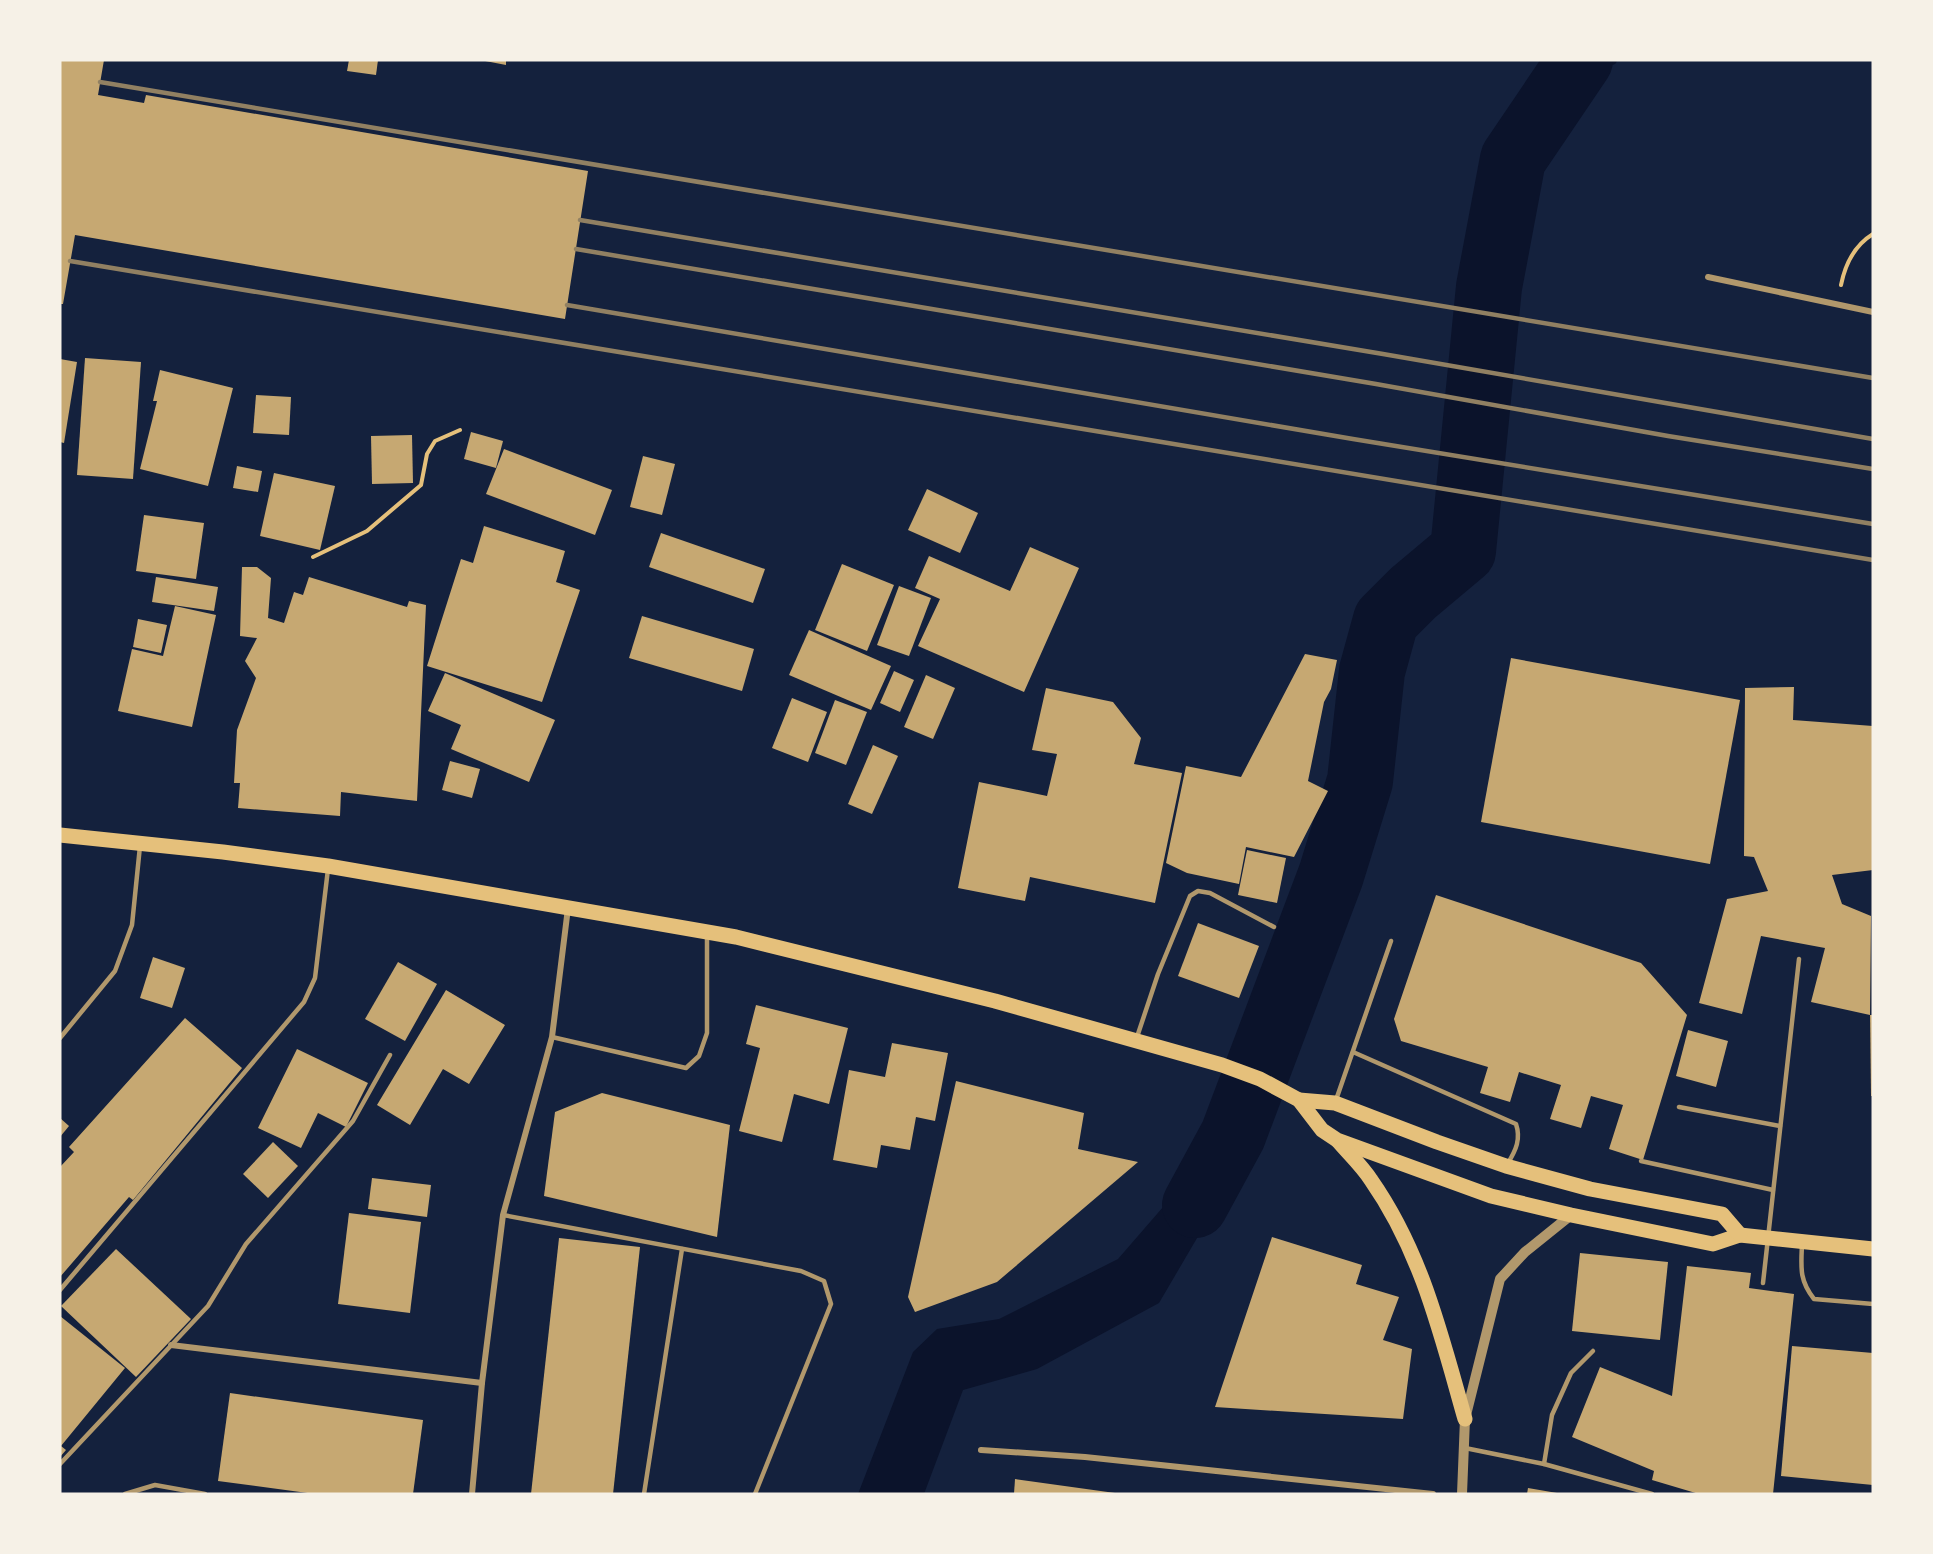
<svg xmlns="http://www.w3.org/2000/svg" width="1933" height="1554" viewBox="0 0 1933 1554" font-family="'PT Sans',sans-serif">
<rect width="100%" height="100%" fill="#14213d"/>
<path fill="#0b132b" d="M 1210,1113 L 1258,1134 L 1159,1303 L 1037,1369 L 963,1390 L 924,1494 L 858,1494 L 913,1352 L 937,1329 L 999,1319 L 1118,1259 L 1183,1184 L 1200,1151 Z"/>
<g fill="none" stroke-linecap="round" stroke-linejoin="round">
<path stroke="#0b132b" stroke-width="10" d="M 1609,60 L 1612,60"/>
<path stroke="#0b132b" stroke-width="66" d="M 1195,1205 L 1233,1135 L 1331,875 L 1360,781 L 1372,671 L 1386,620 L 1413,593 L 1463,551 L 1489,287 L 1513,159 L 1580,60"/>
</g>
<g fill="#c6a872">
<path d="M 60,60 L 104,60 L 98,95 L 144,103 L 146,95 L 588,171 L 565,319 L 75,235 L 63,304 L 60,304 Z"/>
<path d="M 349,60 L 378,60 L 376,75 L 347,71 Z"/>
<path d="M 480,60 L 506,60 L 506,65 Z"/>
<path d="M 85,358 L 141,362 L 133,479 L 77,475 Z"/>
<path d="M 60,359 L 77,362 L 64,443 L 60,442 Z"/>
<path d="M 160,370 L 233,388 L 208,486 L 140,469 L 157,401 L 153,401 Z"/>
<path d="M 256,395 L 291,397 L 289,435 L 253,433 Z"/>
<path d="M 471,432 L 503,441 L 496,468 L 464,459 Z"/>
<path d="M 412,435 L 413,483 L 372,484 L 371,436 Z"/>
<path d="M 504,449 L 612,490 L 595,535 L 486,494 Z"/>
<path d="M 643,456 L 675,464 L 662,515 L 630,507 Z"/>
<path d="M 237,466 L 262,471 L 258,492 L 233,488 Z"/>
<path d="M 274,473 L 335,486 L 320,550 L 260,536 Z"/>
<path d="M 927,489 L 978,513 L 960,553 L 908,530 Z"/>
<path d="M 144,515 L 204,523 L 196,579 L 136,571 Z"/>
<path d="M 484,526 L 565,551 L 556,582 L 580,590 L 542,702 L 427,666 L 461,559 L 473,563 Z"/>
<path d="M 661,533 L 765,569 L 753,603 L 649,567 Z"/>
<path d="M 1030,547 L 1079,568 L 1024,692 L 918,646 L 940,599 L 915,588 L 929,556 L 1010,591 Z"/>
<path d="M 842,564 L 894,585 L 867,651 L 815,630 Z"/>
<path d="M 242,567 L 257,567 L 271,578 L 268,618 L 284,623 L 294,592 L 303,595 L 309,577 L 407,607 L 409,601 L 426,605 L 417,801 L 341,792 L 340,816 L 238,808 L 240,783 L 234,783 L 237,730 L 256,678 L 245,661 L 257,638 L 240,636 Z"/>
<path d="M 156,577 L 218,587 L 214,611 L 152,602 Z"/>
<path d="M 899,586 L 931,598 L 909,656 L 877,645 Z"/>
<path d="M 175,606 L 216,615 L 192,727 L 118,711 L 132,649 L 163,656 Z"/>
<path d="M 642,616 L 754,649 L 742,691 L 629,658 Z"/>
<path d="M 138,619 L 167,625 L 161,653 L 133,647 Z"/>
<path d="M 809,630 L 891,666 L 871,710 L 789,675 Z"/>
<path d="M 1305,654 L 1337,660 L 1331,689 L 1324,702 L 1308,781 L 1328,791 L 1294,857 L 1246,847 L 1239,884 L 1187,873 L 1166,863 L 1186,766 L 1241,777 Z"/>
<path d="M 1511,658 L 1740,700 L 1710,864 L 1481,822 Z"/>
<path d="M 894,671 L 914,680 L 900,712 L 880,703 Z"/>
<path d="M 445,673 L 555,720 L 529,782 L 451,749 L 461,725 L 428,711 Z"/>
<path d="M 926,675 L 955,688 L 933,739 L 904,727 Z"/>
<path d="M 1794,687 L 1793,720 L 1873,726 L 1873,870 L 1832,875 L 1842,904 L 1871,916 L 1870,1015 L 1811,1002 L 1825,948 L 1761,936 L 1742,1014 L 1699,1003 L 1727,899 L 1768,891 L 1754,857 L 1744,856 L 1745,688 Z"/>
<path d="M 1046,688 L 1113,702 L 1141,738 L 1134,764 L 1182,773 L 1155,903 L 1030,877 L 1025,901 L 958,888 L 979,782 L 1047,796 L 1057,754 L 1032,750 Z"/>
<path d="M 792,698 L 827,712 L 808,762 L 772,748 Z"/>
<path d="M 835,700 L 867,712 L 846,765 L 815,753 Z"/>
<path d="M 873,745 L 898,756 L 872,814 L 848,804 Z"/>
<path d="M 450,761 L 480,769 L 472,798 L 442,790 Z"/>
<path d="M 1247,850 L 1286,858 L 1277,903 L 1238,895 Z"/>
<path d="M 1436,895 L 1641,963 L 1687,1015 L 1643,1160 L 1609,1149 L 1623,1105 L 1591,1096 L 1581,1128 L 1550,1119 L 1561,1085 L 1519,1072 L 1510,1102 L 1480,1093 L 1488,1067 L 1401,1041 L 1394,1019 Z"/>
<path d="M 1198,923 L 1259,946 L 1239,998 L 1178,976 Z"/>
<path d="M 153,957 L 185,968 L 172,1008 L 140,998 Z"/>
<path d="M 398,962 L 437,984 L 405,1041 L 365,1019 Z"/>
<path d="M 446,990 L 505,1025 L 469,1084 L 443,1069 L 410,1125 L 377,1105 Z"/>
<path d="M 756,1005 L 848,1028 L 829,1104 L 794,1094 L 782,1142 L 739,1131 L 760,1048 L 746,1044 Z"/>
<path d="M 1870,1015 L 1873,1015 L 1873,1096 L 1871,1096 Z"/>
<path d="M 185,1018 L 242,1068 L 133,1200 L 129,1197 L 60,1277 L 60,1167 L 74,1152 L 69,1147 Z"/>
<path d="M 1688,1030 L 1728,1041 L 1716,1087 L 1676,1076 Z"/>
<path d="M 892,1043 L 948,1053 L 935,1121 L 916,1117 L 910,1150 L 881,1145 L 877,1168 L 833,1160 L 849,1070 L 885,1077 Z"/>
<path d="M 297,1049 L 368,1083 L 346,1127 L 318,1113 L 301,1148 L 258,1128 Z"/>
<path d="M 956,1081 L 1084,1113 L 1078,1149 L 1138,1162 L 997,1282 L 915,1312 L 908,1297 Z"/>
<path d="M 602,1093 L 730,1125 L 717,1237 L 544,1196 L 555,1112 Z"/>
<path d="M 60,1118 L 69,1126 L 60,1137 Z"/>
<path d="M 273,1142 L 298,1166 L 268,1198 L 243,1174 Z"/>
<path d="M 372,1178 L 431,1185 L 427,1217 L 368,1209 Z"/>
<path d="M 349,1213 L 421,1222 L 410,1313 L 338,1304 Z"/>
<path d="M 1272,1237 L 1362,1265 L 1356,1284 L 1399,1297 L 1383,1340 L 1412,1349 L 1403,1419 L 1215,1407 Z"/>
<path d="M 559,1238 L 640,1247 L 613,1494 L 531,1494 Z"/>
<path d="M 116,1249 L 191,1319 L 136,1377 L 61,1306 Z"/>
<path d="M 1580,1253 L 1668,1262 L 1660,1340 L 1572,1331 Z"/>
<path d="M 1687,1266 L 1751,1273 L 1749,1288 L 1794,1294 L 1773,1494 L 1699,1494 L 1652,1480 L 1654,1471 L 1572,1437 L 1600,1367 L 1672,1396 Z"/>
<path d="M 60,1316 L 125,1368 L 61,1446 L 66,1450 L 60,1457 Z"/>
<path d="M 1792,1346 L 1873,1353 L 1873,1485 L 1781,1476 Z"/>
<path d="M 230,1393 L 423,1420 L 413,1494 L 315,1494 L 218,1481 Z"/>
<path d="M 1015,1479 L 1115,1493 L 1115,1494 L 1014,1494 Z"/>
<path d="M 1528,1488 L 1557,1493 L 1557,1494 L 1527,1494 Z"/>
</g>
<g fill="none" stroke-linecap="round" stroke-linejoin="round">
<g stroke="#e5c07b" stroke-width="4">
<path d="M 1841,285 C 1845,265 1855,245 1873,234"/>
<path d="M 313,557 L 367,531 L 421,485 L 427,454 L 435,441 L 460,430"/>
</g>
<g stroke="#b1986c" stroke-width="4.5">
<path d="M 552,1037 L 686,1068 L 699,1056 L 707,1033 L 707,934"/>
<path d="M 1137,1037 L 1158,974 L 1190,896 L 1198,891 L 1210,893 L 1274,927"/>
<path d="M 60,1038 L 115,971 L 132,925 L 140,846"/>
<path d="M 1353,1052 L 1516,1124 C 1521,1139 1516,1150 1508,1163"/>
<path d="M 1336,1100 L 1391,941"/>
<path d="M 1679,1107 L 1780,1126"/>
<path d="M 1641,1161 L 1773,1190"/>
<path d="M 503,1215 L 801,1271 L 824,1281 L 831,1304 L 755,1494"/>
<path d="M 1802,1244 C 1801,1267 1799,1280 1814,1299 L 1873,1304"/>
<path d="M 1763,1283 L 1799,959"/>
<path d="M 60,1290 L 304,1002 L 315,978 L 328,869"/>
<path d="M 1465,1448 L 1544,1464 L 1652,1494"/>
<path d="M 60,1464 L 208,1306 L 246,1244 L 353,1121 L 390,1055"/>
<path d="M 1544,1464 L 1552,1415 L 1571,1373 L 1593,1351"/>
<path d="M 125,1494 L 155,1485 L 205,1494"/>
<path d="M 644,1494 L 682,1249"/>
</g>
<g stroke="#b1986c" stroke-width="6">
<path d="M 1708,277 L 1873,312"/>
<path d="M 171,1345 L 482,1383"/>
<path d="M 981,1450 L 1085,1457 L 1433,1494"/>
<path d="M 472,1494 L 482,1383 L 503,1215 L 552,1037 L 568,908"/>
</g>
<path stroke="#b1986c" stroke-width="10" d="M 1462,1494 L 1465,1419 L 1500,1279 L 1525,1252 L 1571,1215"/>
<g stroke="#e5c07b" stroke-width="15">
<path d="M 60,835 L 223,852 L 328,866 L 736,937 L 995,1001 L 1222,1065 L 1260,1079 L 1299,1100 L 1322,1130 L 1337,1140 L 1491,1196 L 1571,1215 L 1713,1244 L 1740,1235 L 1873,1249"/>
<path d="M 1299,1100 L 1335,1103 L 1437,1142 L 1506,1166 L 1590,1189 L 1722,1214 L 1740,1235"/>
<path d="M 1338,1141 C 1349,1154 1362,1166 1371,1180 C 1422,1253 1441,1335 1465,1419"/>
</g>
<g stroke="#918062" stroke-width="4.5">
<path d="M 100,82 L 1873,378"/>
<path d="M 580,220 L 1383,354 L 1873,439"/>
<path d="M 576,249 L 1376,384 L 1668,436 L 1873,469"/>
<path d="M 70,261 L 1873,560"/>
<path d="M 567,305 L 1353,439 L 1873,524"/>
</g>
</g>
<rect width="1933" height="1554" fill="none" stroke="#f6f1e7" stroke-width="123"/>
</svg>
